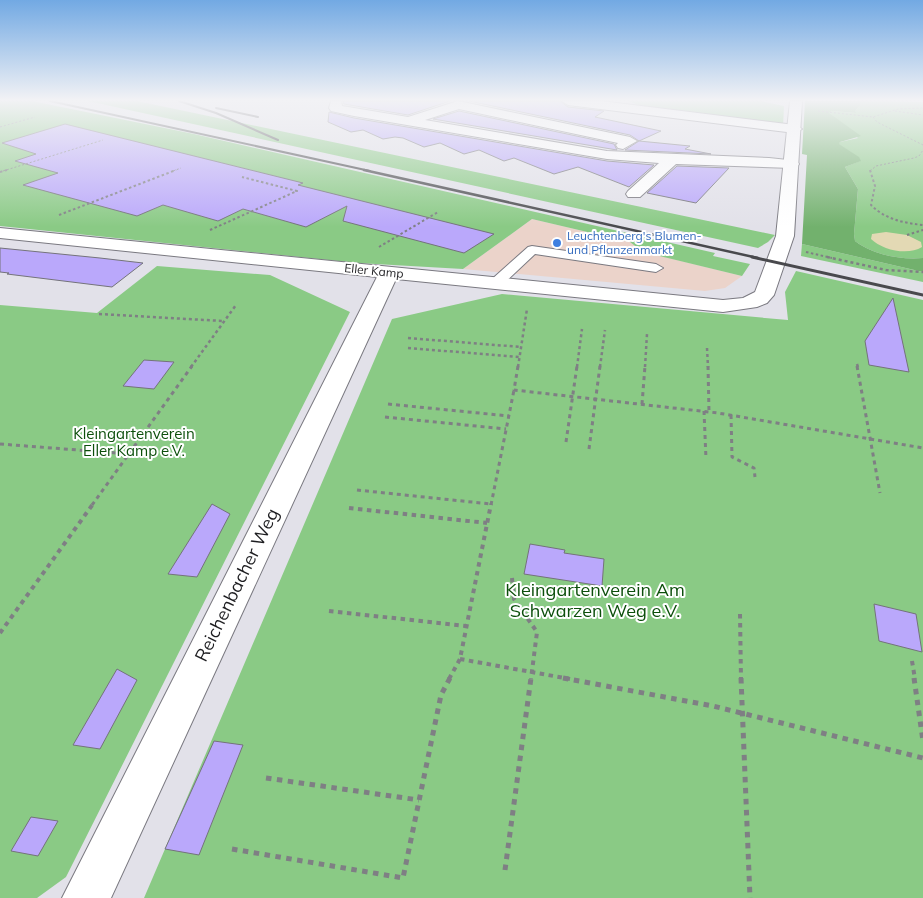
<svg xmlns="http://www.w3.org/2000/svg" width="923" height="898" viewBox="0 0 923 898" font-family="Mulish,sans-serif">
<rect width="100%" height="100%" fill="#e2e1e9"/>
<path fill="#ebd3ca" d="M 532,219 L 630,242 L 644,252 L 742,276 L 725,288 L 705,291 L 463,269 Z"/>
<g fill="#8aca85">
<path d="M 0,101 L 32,101 L 194,134 L 715,253 L 713,256 L 750,264 L 742,276 L 643,252 L 630,242 L 532,219 L 463,269 L 358,263 L 0,226 Z"/>
<path d="M 88,101 L 137,101 L 775,235 L 768,242 L 758,248 Z"/>
<path d="M 629,101 L 761,101 L 784,106 L 783,127 L 655,112 Z"/>
<path d="M 859,101 L 923,102 L 923,258 C 901,260 873,255 855,241 L 854,234 L 858,189 L 845,167 L 860,161 L 852,153 L 838,144 L 840,142 L 858,138 L 828,113 L 832,111 L 855,113 L 854,111 L 857,109 Z"/>
<path d="M 802,244 L 923,272 L 923,282 L 801,256 Z"/>
<path d="M 157,266 L 270,275 L 350,312 L 66,877 L 37,898 L 0,898 L 0,305 L 97,313 Z"/>
<path d="M 796,271 L 923,300 L 923,898 L 144,898 L 392,319 L 502,294 L 788,320 L 785,292 Z"/>
</g>
<path fill="#72b16d" d="M 805,101 L 859,101 L 860,105 L 855,111 L 856,113 L 832,111 L 829,113 L 861,136 L 840,142 L 839,144 L 859,157 L 861,161 L 845,167 L 858,189 L 854,234 L 855,241 C 873,255 901,260 923,258 L 923,272 L 802,244 L 807,155 L 802,154 Z"/>
<path fill="#e3d9b4" d="M 886,232 L 907,235 L 921,242 L 922,247 C 908,256 882,250 871,239 L 872,234 Z"/>
<g fill="#baa8fb" stroke="#74737a">
<path d="M 343,101 L 450,101 L 408,115 L 344,104 Z"/>
<path d="M 469,101 L 560,101 L 568,107 L 604,111 L 595,117 L 661,131 L 639,141 L 630,135 Z"/>
<path d="M 459,111 L 614,144 L 617,150 L 433,119 Z"/>
<path d="M 329,112 L 354,118 L 607,161 L 654,165 L 629,187 L 578,167 L 554,174 L 514,158 L 504,161 L 479,150 L 464,154 L 440,143 L 424,147 L 403,138 L 395,137 L 383,139 L 363,130 L 351,132 L 328,122 Z"/>
<path d="M 65,124 L 303,183 L 298,185 L 494,234 L 464,253 L 343,221 L 347,206 L 306,227 L 243,209 L 218,221 L 163,205 L 137,216 L 23,185 L 58,173 L 15,161 L 36,154 L 2,143 Z"/>
<path d="M 639,141 L 690,146 L 685,149 L 711,154 L 625,150 Z"/>
<path d="M 677,166 L 729,168 L 696,203 L 647,193 Z"/>
<path d="M 0,248 L 100,258 L 143,263 L 112,287 L 7,274 L 9,273 L 0,272 Z"/>
<path d="M 893,298 L 909,372 L 869,365 L 865,341 Z"/>
<path d="M 144,360 L 174,362 L 154,389 L 123,386 Z"/>
<path d="M 212,504 L 230,514 L 197,577 L 168,574 Z"/>
<path d="M 530,544 L 565,550 L 564,553 L 604,559 L 602,586 L 524,574 Z"/>
<path d="M 874,604 L 916,614 L 922,652 L 879,641 Z"/>
<path d="M 117,669 L 137,680 L 100,749 L 73,745 Z"/>
<path d="M 214,741 L 243,745 L 199,855 L 165,849 Z"/>
<path d="M 31,817 L 58,821 L 38,856 L 11,851 Z"/>
</g>
<g fill="none" stroke-linecap="round" stroke-linejoin="round">
<g stroke="#7a7980" stroke-width="2">
<path id="service" d="M 532,246 L 656,264 L 663,268 L 656,272 L 535,254 L 501,286 L 491,286 L 489,283 L 491,280 L 528,247 Z"/>
</g>
<g stroke="#7a7980" stroke-width="2">
<g id="minor">
<path d="M 331,101 L 341,101 L 342,106 L 408,117 L 458,101 L 630,137 L 637,141 L 623,149 L 618,148 L 616,145 L 618,143 L 459,109 L 425,120 L 607,151 L 769,158 L 797,161 L 799,164 L 797,167 L 792,168 L 676,164 L 640,197 L 628,197 L 626,194 L 628,191 L 659,163 L 607,159 L 354,116 L 331,111 L 329,108 Z"/>
<path d="M 562,101 L 601,101 L 795,125 L 802,129 L 795,133 L 568,105 Z"/>
</g>
</g>
<g stroke="#7a7980" stroke-width="2">
<path id="tertiary" d="M 790,101 L 802,101 L 794,236 L 774,295 L 767,303 L 757,307 L 723,312 L 396,279 L 111,898 L 62,898 L 377,277 L 0,238 L 0,228 L 723,300 L 743,298 L 755,292 L 776,236 Z"/>
</g>
<g stroke="#7f7f84" stroke-width="1" stroke-dasharray="2 2" stroke-linecap="butt">
<path d="M 818,111 L 873,117 L 898,109 L 923,108"/>
<path d="M 895,111 L 923,115"/>
<path d="M 873,117 L 877,122 L 923,145"/>
<path d="M 0,127 L 35,117"/>
<path d="M 3,171 L 103,140"/>
<path d="M 173,171 L 181,168"/>
<path d="M 870,171 L 876,166 L 914,158 L 919,156 L 923,150"/>
</g>
<g stroke="#7f7f84" stroke-width="2" stroke-dasharray="2.5 2.5" stroke-linecap="butt">
<path d="M 870,170 L 875,186 L 871,205 C 885,219 903,223 923,225"/>
<path d="M 0,172 L 7,170"/>
<path d="M 59,215 L 176,170"/>
<path d="M 210,230 L 297,191 L 242,177"/>
<path d="M 907,235 L 923,230"/>
<path d="M 379,247 L 438,212"/>
<path d="M 806,252 L 832,258"/>
</g>
<g stroke="#7f7f84" stroke-width="2.5" stroke-dasharray="3 3" stroke-linecap="butt">
<path d="M 827,257 L 886,270 L 923,272"/>
<path d="M 99,314 L 223,321"/>
<path d="M 408,338 L 521,347"/>
<path d="M 408,348 L 520,357"/>
<path d="M 707,348 L 708,367"/>
<path d="M 857,364 L 858,367"/>
<path d="M 191,367 L 236,305"/>
<path d="M 518,367 L 527,309"/>
<path d="M 577,367 L 582,329"/>
<path d="M 600,367 L 605,330"/>
<path d="M 645,367 L 647,334"/>
</g>
<g stroke="#7f7f84" stroke-width="3" stroke-dasharray="4 4" stroke-linecap="butt">
<path d="M 518,366 L 514,390 L 718,413 L 923,448"/>
<path d="M 708,366 L 709,412"/>
<path d="M 857,366 L 880,493"/>
<path d="M 388,404 L 509,416"/>
<path d="M 642,404 L 645,366"/>
<path d="M 704,411 L 706,459"/>
<path d="M 731,415 L 732,457 L 754,468 L 755,477"/>
<path d="M 385,417 L 506,429"/>
<path d="M 566,442 L 577,366"/>
<path d="M 0,444 L 130,454"/>
<path d="M 589,449 L 600,366"/>
<path d="M 357,490 L 491,504"/>
<path d="M 92,505 L 192,366"/>
<path d="M 491,505 L 514,390"/>
</g>
<g stroke="#7f7f84" stroke-width="4" stroke-dasharray="4.5 4.5" stroke-linecap="butt">
<path d="M 349,508 L 487,523"/>
<path d="M 512,578 L 514,599 L 537,632 L 531,679"/>
<path d="M 329,611 L 466,626"/>
<path d="M 740,614 L 741,679"/>
<path d="M 0,633 L 93,504"/>
<path d="M 460,659 L 570,679"/>
<path d="M 912,661 L 915,679"/>
<path d="M 449,679 L 460,659 L 491,504"/>
</g>
<g stroke="#7f7f84" stroke-width="5" stroke-dasharray="5.5 5.5" stroke-linecap="butt">
<path d="M 563,678 L 713,706 L 923,758"/>
<path d="M 741,678 L 750,898"/>
<path d="M 914,678 L 923,741"/>
<path d="M 266,778 L 419,800"/>
<path d="M 232,849 L 403,878 L 441,695 L 450,678"/>
<path d="M 505,870 L 531,678"/>
</g>
<use href="#service" fill="#fff" fill-rule="evenodd"/>
<use href="#minor" fill="#fff" fill-rule="evenodd"/>
<use href="#tertiary" fill="#fff" fill-rule="evenodd"/>
<g stroke="#49494d" stroke-width="2">
<path d="M 50,101 L 370,171"/>
<path d="M 179,101 L 216,113 L 278,140"/>
<path d="M 216,108 L 258,117"/>
</g>
<path stroke="#49494d" stroke-width="2.5" d="M 364,170 L 758,258"/>
<path stroke="#49494d" stroke-width="3" d="M 752,257 L 923,295"/>
</g>
<linearGradient id="sky" x2="0" y2="1"><stop stop-color="#72a9e3"/><stop offset="0.44" stop-color="#f2f2f5"/><stop offset="1" stop-color="#f2f2f5" stop-opacity="0"/></linearGradient>
<rect width="923" height="227" fill="url(#sky)"/>
<circle fill="#3f7fe0" stroke="#fff" stroke-width="2" cx="557" cy="243" r="5"/>
<g text-anchor="middle" stroke-width="4" stroke-linejoin="round" paint-order="stroke">
<g font-size="12" fill="#366cbe" stroke="#fff" text-anchor="start">
<text x="567" y="240">Leuchtenberg's Blumen-<tspan x="567" dy="14">und Pflanzenmarkt</tspan></text>
</g>
<g font-size="12" fill="#1d1d20" stroke="#fff">
<text transform="translate(374 271) rotate(6)" y="4">Eller Kamp</text>
</g>
<g font-size="15" fill="#0c4f0b" stroke="#fff">
<text x="134" y="439">Kleingartenverein<tspan x="134" dy="17">Eller Kamp e.V.</tspan></text>
</g>
<g font-size="18" fill="#1d1d20" stroke="#fff">
<text transform="translate(237 585) rotate(-64)" y="6">Reichenbacher Weg</text>
</g>
<g font-size="18" fill="#0c4f0b" stroke="#fff">
<text x="595" y="596">Kleingartenverein Am<tspan x="595" dy="21">Schwarzen Weg e.V.</tspan></text>
</g>
</g>
</svg>
